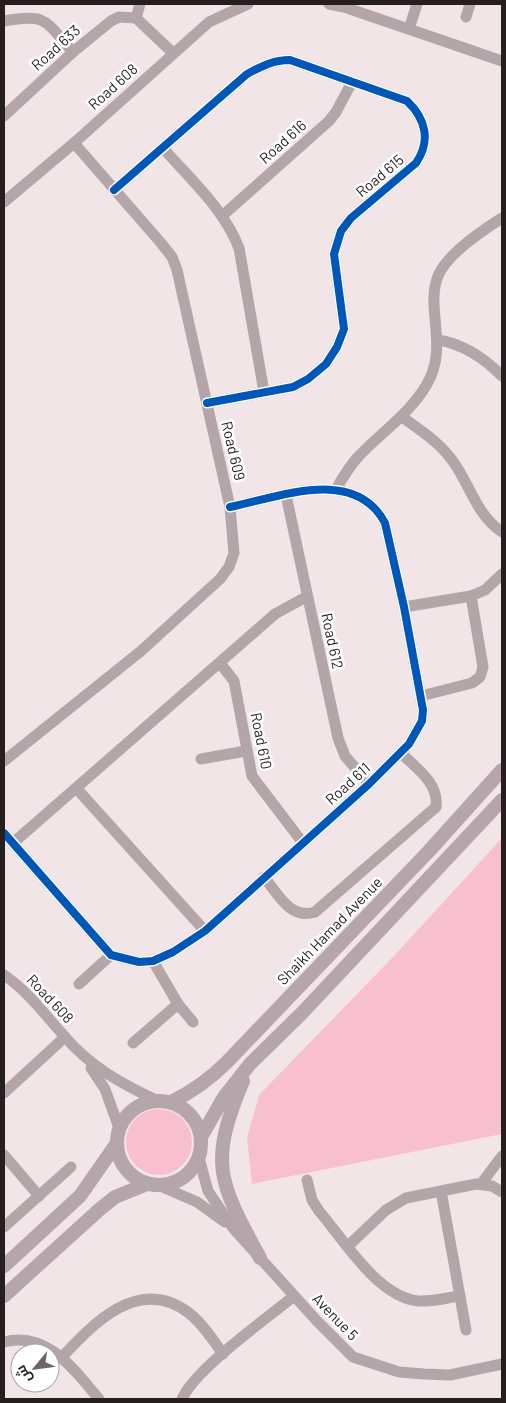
<svg xmlns="http://www.w3.org/2000/svg" width="506" height="1403" viewBox="0 0 506 1403" font-family="Barlow,Cairo,sans-serif">
<rect width="100%" height="100%" fill="#f2e5e8"/>
<g fill="#f8c0cf">
<path d="M 502,838 L 502,1134 L 252,1184 L 247,1138 L 259,1095 L 393,957 Z"/>
<circle cx="159" cy="1142" r="33"/>
</g>
<g fill="none" stroke-linecap="round" stroke-linejoin="round">
<g stroke="#b4a5a9" stroke-width="11">
<path d="M 140,4 L 136,18 L 173,53"/>
<path d="M 329,4 L 344,7 L 502,61"/>
<path d="M 466,17 L 470,4"/>
<path d="M 4,21 C 48,13 45,21 73,52"/>
<path d="M 409,29 L 417,4"/>
<path d="M 4,116 L 73,52 L 111,21 L 119,17 L 136,18"/>
<path d="M 163,148 C 190,179 224,209 239,248 L 264,392"/>
<path d="M 114,190 L 247,74 C 262,66 273,60 290,60 L 407,101 C 426,119 431,141 416,163 L 351,218 L 341,231 L 334,254 L 344,329 L 337,347 L 326,364 L 308,379 L 293,387 L 207,403"/>
<path d="M 4,202 L 74,143 L 209,22 L 248,4"/>
<path d="M 222,216 L 329,121 L 336,112 L 352,82"/>
<path d="M 438,340 C 464,344 484,358 502,376"/>
<path d="M 402,417 C 420,430 439,442 452,460 C 470,484 476,515 502,532"/>
<path d="M 336,489 C 342,479 349,467 357,458 C 381,432 409,415 427,384 C 449,346 425,308 438,276 C 447,254 483,230 502,218"/>
<path d="M 286,495 L 338,738 L 345,756 L 369,784"/>
<path d="M 404,607 L 471,596 L 485,590 L 502,574"/>
<path d="M 220,663 L 234,681 L 252,776 L 303,843"/>
<path d="M 421,696 L 472,683 L 480,677 L 483,667 L 471,596"/>
<path d="M 201,759 L 246,751"/>
<path d="M 4,761 L 141,651 L 220,579 L 229,567 L 234,553 L 230,507 L 177,270 L 172,257 L 161,243 L 74,143"/>
<path d="M 77,789 L 205,931"/>
<path d="M 4,833 L 111,955 L 139,962 L 153,961 L 173,952 L 205,931 L 369,784 L 409,744 L 422,721 L 423,710 L 404,607 L 385,523 C 355,466 280,497 230,507"/>
<path d="M 13,843 L 275,614 L 306,597"/>
<path d="M 264,877 C 278,894 290,920 315,912 L 436,807 C 439,783 417,769 401,753"/>
<path d="M 4,975 C 29,992 45,1015 65,1037 C 91,1067 122,1084 156,1100"/>
<path d="M 79,984 L 111,955"/>
<path d="M 178,1004 L 193,1022"/>
<path d="M 133,1043 L 178,1004 L 153,961"/>
<path d="M 91,1068 L 105,1089 L 119,1128"/>
<path d="M 4,1093 L 65,1037"/>
<path d="M 4,1155 L 39,1196"/>
<path d="M 199,1158 L 208,1191 L 233,1228 L 317,1321 L 353,1357 L 399,1372 L 424,1374 L 450,1375 L 502,1364"/>
<path d="M 307,1180 L 312,1200 L 319,1211 C 344,1240 377,1296 418,1301 C 431,1302 446,1298 460,1296"/>
<path d="M 481,1184 L 502,1156"/>
<path d="M 158,1185 L 197,1202 L 225,1222"/>
<path d="M 441,1191 L 466,1330"/>
<path d="M 4,1227 L 71,1167"/>
<path d="M 348,1246 L 386,1210 L 406,1198 L 476,1184 L 492,1186 L 502,1192"/>
<path d="M 4,1342 C 47,1330 75,1371 99,1399"/>
<path d="M 62,1357 C 94,1323 139,1275 189,1313 C 203,1324 213,1340 223,1354"/>
<path d="M 182,1399 C 196,1368 265,1320 294,1296"/>
</g>
<g stroke="#b6a6ab" stroke-width="14">
<path d="M 243,1081 C 208,1164 219,1182 260,1258"/>
<circle cx="159" cy="1143" r="42"/>
<path d="M 171,1102 C 192,1092 210,1079 227,1062 L 429,851 L 502,770"/>
<path d="M 201,1137 L 224,1097 L 250,1064 L 302,1013 L 502,800"/>
<path d="M 4,1266 L 80,1196 L 117,1143"/>
<path d="M 4,1296 L 100,1209 L 115,1197 L 147,1184"/>
</g>
<g stroke="#fff" stroke-width="11">
<g id="cycleway">
<path d="M 114,190 L 247,74 C 262,66 273,60 290,60 L 407,101 C 426,119 431,141 416,163 L 351,218 L 341,231 L 334,254 L 344,329 L 337,347 L 326,364 L 308,379 L 293,387 L 207,403"/>
<path d="M 4,833 L 111,955 L 139,962 L 153,961 L 173,952 L 205,931 L 369,784 L 409,744 L 422,721 L 423,710 L 404,607 L 385,523 C 355,466 280,497 230,507"/>
</g>
</g>
<use href="#cycleway" stroke="#0057b8" stroke-width="8"/>
</g>
<g text-anchor="middle" stroke-width="5" stroke-linejoin="round" paint-order="stroke">
<g font-size="15" fill="#271e20" stroke="#fff">
<text transform="translate(56 48) rotate(-42)" y="5">Road 633</text>
<text transform="translate(113 87) rotate(-42)" y="5">Road 608</text>
<text transform="translate(283 142) rotate(-42)" y="5">Road 616</text>
<text transform="translate(380 176) rotate(-40)" y="5">Road 615</text>
<text transform="translate(233 451) rotate(77)" y="5">Road 609</text>
<text transform="translate(332 641) rotate(78)" y="5">Road 612</text>
<text transform="translate(261 741) rotate(79)" y="5">Road 610</text>
<text transform="translate(348 784) rotate(-42)" y="5">Road 611</text>
<text transform="translate(330 931) rotate(-46)" y="5">Shaikh Hamad Avenue</text>
<text transform="translate(50 999) rotate(47)" y="5">Road 608</text>
<text transform="translate(335 1317) rotate(46)" y="5">Avenue 5</text>
</g>
</g>
<rect width="506" height="1403" fill="none" stroke="#271e20" stroke-width="10"/>
<g transform="translate(35 1368) rotate(241)"><circle r="24" fill="#ffffff" stroke="#a9a5a6"/>
<path d="M0-4L9 19L0 12L-9 19Z" fill="#6e6466"/>
<text y="-8" font-size="14" font-weight="bold" text-anchor="middle" fill="#271e20">ش</text>
</g>
</svg>
